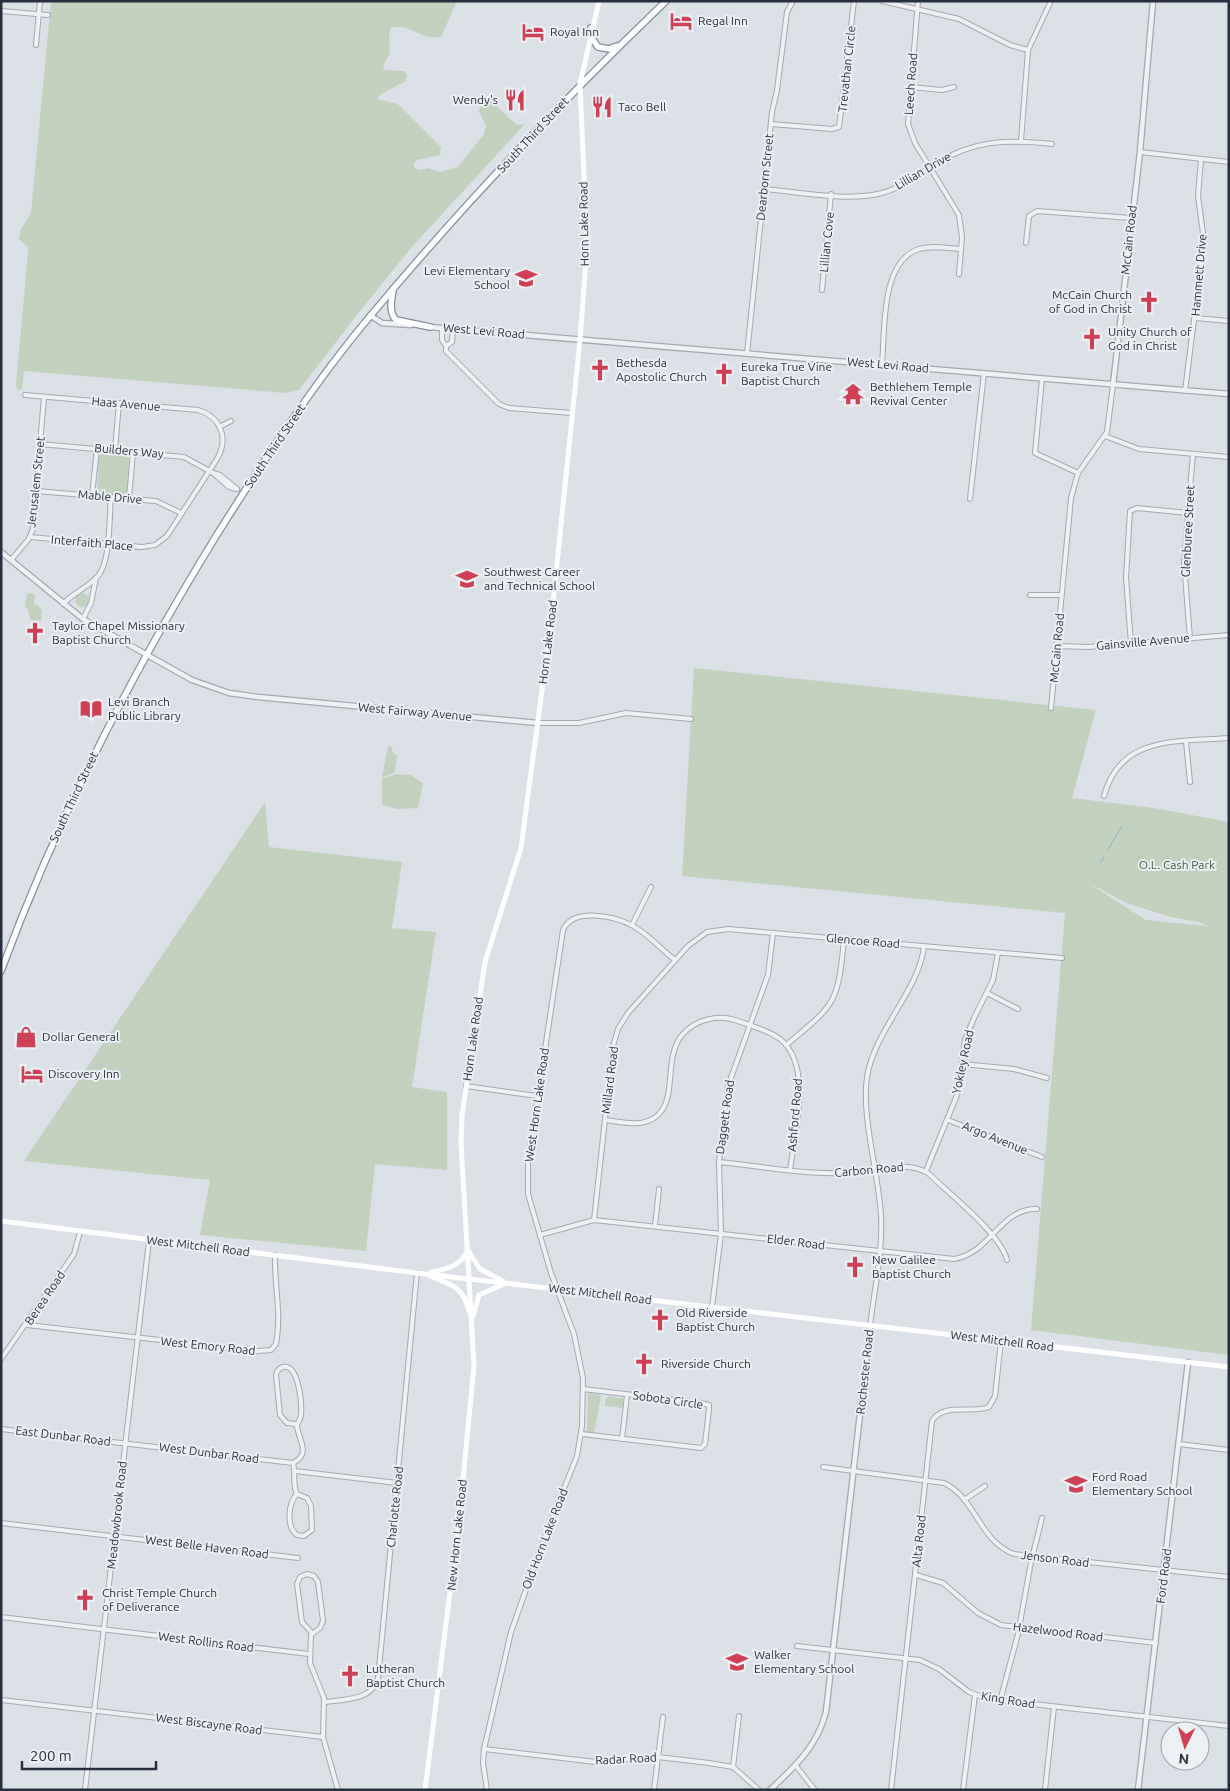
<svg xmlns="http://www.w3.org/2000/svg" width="1230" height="1791" viewBox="0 0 1230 1791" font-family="Ubuntu,sans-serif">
<rect width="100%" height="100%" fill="#dce1e7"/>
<g fill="#c2d1be" fill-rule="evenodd">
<path d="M 51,1 L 457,1 L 441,37 C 422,42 410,22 391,28 L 389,33 L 390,53 L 383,66 L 385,70 L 404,71 L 407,75 L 406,81 L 381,94 L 377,99 L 398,104 L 441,147 L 440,155 L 417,160 L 414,163 L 414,168 L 419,170 L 428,168 L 440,172 L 458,167 L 484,134 L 486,126 L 479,111 L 482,98 L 489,99 L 517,125 L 525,124 L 411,248 L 360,311 L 299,390 L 285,393 L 24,371 L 22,389 L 18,391 L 16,385 L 28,252 L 28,247 L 19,239 L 21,229 L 31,213 Z"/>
<path d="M 104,453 L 125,454 L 129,459 L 127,491 L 123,495 L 101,493 L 97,491 L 99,456 Z"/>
<circle cx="82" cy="600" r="7"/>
<path d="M 32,593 L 35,596 L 34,604 L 37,605 L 42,610 L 41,621 L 36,625 L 31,623 L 28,609 L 25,607 L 27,594 Z"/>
<path d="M 694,668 L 1096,710 L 1072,798 L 1154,808 L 1229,822 L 1229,1355 L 1031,1330 L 1065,913 L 682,876 ZM 1087,882 L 1126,903 L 1171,917 L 1199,922 L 1207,926 L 1146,920 Z"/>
<path d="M 388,746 L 392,747 L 392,751 L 397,756 L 395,772 L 382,778 Z"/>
<path d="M 396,774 L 410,775 L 423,783 L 418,808 L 398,809 L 382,805 L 382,779 Z"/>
<path d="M 265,802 L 269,847 L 402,862 L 392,928 L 436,932 L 412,1087 L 447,1092 L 447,1170 L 375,1164 L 366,1251 L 200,1235 L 210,1180 L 24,1161 Z"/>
<path d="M 588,1393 L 598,1394 L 601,1397 L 594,1433 L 587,1432 Z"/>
<path d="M 609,1396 L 623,1399 L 623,1408 L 605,1406 L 605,1400 Z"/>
</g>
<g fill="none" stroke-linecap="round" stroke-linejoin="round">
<g stroke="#97afc7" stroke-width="1">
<path d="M 1139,1 L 1141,2"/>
<path d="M 1107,851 L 1122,826"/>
<path d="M 1100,863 L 1104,857"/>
</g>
<g stroke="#a2a8b1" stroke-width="6">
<g id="minor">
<path d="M 882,1 L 959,19 L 1010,45 L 1028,50"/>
<path d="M 918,1 L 908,124 L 915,143 L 959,215 L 962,237 L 959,274"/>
<path d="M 1,11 L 48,15"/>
<path d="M 36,45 L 40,1"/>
<path d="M 910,87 L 942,90 L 954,87"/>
<path d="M 771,124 L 832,129 L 839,127 L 854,1"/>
<path d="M 1021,141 L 1028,50 L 1051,1"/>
<path d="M 1140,152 L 1229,162"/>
<path d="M 764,189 C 800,192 848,202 882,193 C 901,188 918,175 935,164 C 974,140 1007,139 1052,144"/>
<path d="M 1026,243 L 1029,216 L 1037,211 L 1131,218"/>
<path d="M 822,290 L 831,194"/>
<path d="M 1195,318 L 1229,321"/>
<path d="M 442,328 L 442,340 L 446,346 L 446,351 L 499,404 L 509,408 L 572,413"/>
<path d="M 446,346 L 452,342 L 453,328"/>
<path d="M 747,354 L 772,112 L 777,90 L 787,12 L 793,1"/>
<path d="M 882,364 C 885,332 880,261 919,249 C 932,245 947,248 961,249"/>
<path d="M 1042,379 L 1035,453 L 1078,473"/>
<path d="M 1185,391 L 1204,241 L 1198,196 L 1201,159"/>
<path d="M 25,395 L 198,410 C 221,417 229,438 217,459 L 167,536 L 155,545 L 142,547 L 30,537"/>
<path d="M 221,426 L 231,421"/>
<path d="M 1105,436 L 1139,449 L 1229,457"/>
<path d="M 40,444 L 184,457 L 213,473 L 229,487 L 237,489"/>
<path d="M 115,450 L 119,403"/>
<path d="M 213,473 L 220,475 L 237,489"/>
<path d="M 36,491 L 156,501 L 181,513"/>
<path d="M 92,495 L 97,449"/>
<path d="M 129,498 L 133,452"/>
<path d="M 970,499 L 984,373"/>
<path d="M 11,560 L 28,540 L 33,529 L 44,397"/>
<path d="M 1030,595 L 1061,595"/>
<path d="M 63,604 C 73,593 87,588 97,577 C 111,563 109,518 111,497"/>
<path d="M 83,619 L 91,603 L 96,578"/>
<path d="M 1190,638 L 1184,563 L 1193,454"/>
<path d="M 1131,643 L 1126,578 L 1130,511 L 1137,508 L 1188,513"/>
<path d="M 1057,646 L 1088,647 L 1229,635"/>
<path d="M 1051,708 L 1071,498 L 1078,473 L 1107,432 L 1113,385"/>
<path d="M 538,723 L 579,723 L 626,713 L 691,719"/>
<path d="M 1186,742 L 1190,782"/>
<path d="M 1104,796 C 1120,735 1178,742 1229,738"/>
<path d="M 632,925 L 651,887"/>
<path d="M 987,993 L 1018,1009"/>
<path d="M 786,1045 C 836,1004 838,1003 844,939"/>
<path d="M 962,1064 L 1014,1069 L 1047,1078"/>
<path d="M 466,1086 L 537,1096"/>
<path d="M 605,1120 C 622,1122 642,1128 657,1116 C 678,1098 663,1058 682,1035 C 696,1019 718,1014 738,1021 C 752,1026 768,1030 780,1039 C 813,1065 795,1132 790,1170"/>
<path d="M 948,1120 L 1042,1157"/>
<path d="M 719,1162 C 769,1167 819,1178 868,1171 C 889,1168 909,1162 928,1173 C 948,1193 1001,1234 1007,1260"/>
<path d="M 926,1171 L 957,1095 L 965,1040 L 974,1018 L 993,980 L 998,953"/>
<path d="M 594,1220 L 613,1046 L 618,1029 L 628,1013 L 688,946 L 707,932 L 728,929 L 1062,958"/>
<path d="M 655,1226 L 659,1189"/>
<path d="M 540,1235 L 594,1220 L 954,1259 C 991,1253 1000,1208 1037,1209"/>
<path d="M 712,1307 L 721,1234 L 719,1162 L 728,1086 L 768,975 L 773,933"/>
<path d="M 27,1325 L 258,1351 L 271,1350 L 276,1344 C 282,1313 274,1286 275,1255"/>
<path d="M 870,1326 C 874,1291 883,1251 881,1216 C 879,1174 861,1117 867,1077 C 874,1031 920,989 924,946"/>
<path d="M 1,1359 L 74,1254 L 80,1232"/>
<path d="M 296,1424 L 287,1423 L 280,1415 L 276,1375 C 277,1371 279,1368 283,1367 C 299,1363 302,1405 301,1415 C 301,1420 297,1422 297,1426 C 298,1439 312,1454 293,1463 C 296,1474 292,1484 297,1494 L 307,1498 L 311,1506 L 312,1530 L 304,1536 L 297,1535 C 286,1527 288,1503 297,1494"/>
<path d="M 1,1429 L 293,1463"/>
<path d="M 582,1434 L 701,1448 L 705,1444 L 709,1409 L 709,1405 L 701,1403 L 583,1389"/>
<path d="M 622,1439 L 627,1395"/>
<path d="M 1179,1444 L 1229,1450"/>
<path d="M 823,1467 L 944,1483 C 976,1498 979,1541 1014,1554 L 1229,1577"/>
<path d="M 295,1471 L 397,1483"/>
<path d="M 964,1500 L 985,1486"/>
<path d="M 1,1523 L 298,1558"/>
<path d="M 916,1575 L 943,1583 L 978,1613 L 1001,1625 L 1156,1643"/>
<path d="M 1,1617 L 309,1654"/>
<path d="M 312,1633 L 302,1622 L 297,1584 L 300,1577 L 307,1574 L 314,1576 L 318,1582 L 323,1621 L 320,1628 L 311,1635 L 310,1663 L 324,1698 L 323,1737 L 338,1790"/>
<path d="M 797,1646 L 920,1660 L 939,1669 L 969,1692 L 988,1699 L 1229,1726"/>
<path d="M 1,1700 L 323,1737"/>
<path d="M 1000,1701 L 1018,1634 L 1031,1562 L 1042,1518"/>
<path d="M 325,1702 C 344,1699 371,1701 378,1679 L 417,1273"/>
<path d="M 484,1749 L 596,1762 L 658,1757 L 709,1763 L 733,1767 L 759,1790"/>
<path d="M 796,1766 L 815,1790"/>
<path d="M 733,1767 L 739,1716"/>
<path d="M 85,1790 L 149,1241"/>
<path d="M 487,1790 L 483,1763 L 484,1749 L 511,1632 L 545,1536 L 577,1456 L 582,1426 L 583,1378 L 574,1334 L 551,1273 L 528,1194 L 528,1162 L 563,930 C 573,907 615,916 633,926 C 648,934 661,949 675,960"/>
<path d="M 654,1790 L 663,1717"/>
<path d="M 891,1790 L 932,1421 C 944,1402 971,1414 989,1407 L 995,1396 L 1001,1341"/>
<path d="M 963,1790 L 975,1695"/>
<path d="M 1045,1790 L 1054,1707"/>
</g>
</g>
<g stroke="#a2a8b1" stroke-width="7">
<g id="tertiary">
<path d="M 370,315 L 382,323 L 411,325"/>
<path d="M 429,327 L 1229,394"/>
<path d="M 1113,385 L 1140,152 L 1153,1"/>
<path d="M 1,552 L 83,619 L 192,680 L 229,693 L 258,697 L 538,723"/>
<path d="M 770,1790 C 795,1766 817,1747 826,1712 L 870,1326"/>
<path d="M 1138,1790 L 1188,1362"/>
</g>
</g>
<g stroke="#848e9d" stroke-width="8">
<g id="trunk">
<path d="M 591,28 L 593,40 L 598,47 L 609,49 L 617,46"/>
<path d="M 393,289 C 392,300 388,311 396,320 L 430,327"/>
<path d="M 1,971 C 58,817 132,672 218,533 C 264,460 316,380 372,314 C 464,204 563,100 666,1"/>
</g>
</g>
<use href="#minor" stroke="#eff1f5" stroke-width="4"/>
<use href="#tertiary" stroke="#eff1f5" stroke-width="4.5"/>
<g stroke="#fff" stroke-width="5">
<path d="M 1,1221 L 425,1274 L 1229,1367"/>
<path d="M 469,1252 L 480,1269 L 503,1281"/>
<path d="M 431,1272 C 446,1269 459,1267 467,1252"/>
<path d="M 430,1276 C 452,1285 463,1286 469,1311"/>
<path d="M 473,1316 L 479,1295 L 504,1284"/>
<path d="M 425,1790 L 459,1521 L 474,1366 L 461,1143 L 462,1115 L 485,962 L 521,848 L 551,622 L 580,340 L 587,246 L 580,84 L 599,1"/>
</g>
<use href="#trunk" stroke="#fff" stroke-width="5.5"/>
</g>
<defs>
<g id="hotel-bare" transform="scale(1.725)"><path d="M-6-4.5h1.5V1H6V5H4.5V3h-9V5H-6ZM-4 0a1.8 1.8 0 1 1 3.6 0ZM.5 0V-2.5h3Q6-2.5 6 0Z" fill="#cd4056" stroke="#eceff4" stroke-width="2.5" paint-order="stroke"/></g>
<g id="restaurant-bare" transform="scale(1.725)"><path d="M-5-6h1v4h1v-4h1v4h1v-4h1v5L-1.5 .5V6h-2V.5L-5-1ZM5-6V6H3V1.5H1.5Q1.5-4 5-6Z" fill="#cd4056" stroke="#eceff4" stroke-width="2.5" paint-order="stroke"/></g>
<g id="school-bare" transform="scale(1.725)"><path d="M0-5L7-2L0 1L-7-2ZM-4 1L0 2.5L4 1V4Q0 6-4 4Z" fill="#cd4056" stroke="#eceff4" stroke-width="2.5" paint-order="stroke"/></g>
<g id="church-bare" transform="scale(1.725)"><path d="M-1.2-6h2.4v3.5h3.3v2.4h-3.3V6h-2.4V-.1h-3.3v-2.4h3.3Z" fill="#cd4056" stroke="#eceff4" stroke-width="2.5" paint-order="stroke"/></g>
<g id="temple-bare" transform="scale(1.725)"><path d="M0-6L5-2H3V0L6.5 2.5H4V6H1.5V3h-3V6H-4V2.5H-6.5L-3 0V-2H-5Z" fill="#cd4056" stroke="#eceff4" stroke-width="2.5" paint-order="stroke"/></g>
<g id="library-bare" transform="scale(1.725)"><path d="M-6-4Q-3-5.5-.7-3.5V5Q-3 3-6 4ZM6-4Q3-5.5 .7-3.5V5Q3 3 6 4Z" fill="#cd4056" stroke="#eceff4" stroke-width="2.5" paint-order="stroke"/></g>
<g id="shop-bare" transform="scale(1.725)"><path d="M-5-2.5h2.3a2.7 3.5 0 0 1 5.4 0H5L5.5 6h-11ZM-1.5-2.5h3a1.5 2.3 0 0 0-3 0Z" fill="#cd4056" stroke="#eceff4" stroke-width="2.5" paint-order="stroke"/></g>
</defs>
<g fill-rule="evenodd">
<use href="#hotel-bare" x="681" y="21"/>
<use href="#hotel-bare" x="533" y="32"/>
<use href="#restaurant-bare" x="515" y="100"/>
<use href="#restaurant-bare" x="602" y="107"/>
<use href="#school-bare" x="526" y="278"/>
<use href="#church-bare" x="1149" y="302"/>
<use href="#church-bare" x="1092" y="339"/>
<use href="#church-bare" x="600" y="370"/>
<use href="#church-bare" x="724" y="374"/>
<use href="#temple-bare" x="853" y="394"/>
<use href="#school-bare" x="467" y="579"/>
<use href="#church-bare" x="35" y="633"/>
<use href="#library-bare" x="91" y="709"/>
<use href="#shop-bare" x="26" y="1037"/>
<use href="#hotel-bare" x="32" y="1074"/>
<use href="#church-bare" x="855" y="1267"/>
<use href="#church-bare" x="660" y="1320"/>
<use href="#church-bare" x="644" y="1364"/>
<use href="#school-bare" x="1076" y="1484"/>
<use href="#church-bare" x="85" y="1600"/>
<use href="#school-bare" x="737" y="1662"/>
<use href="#church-bare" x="350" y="1676"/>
</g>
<g text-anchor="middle" stroke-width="4" stroke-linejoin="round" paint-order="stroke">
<g font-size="12" fill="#262f3d" stroke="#eceff4" text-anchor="start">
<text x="698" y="25">Regal Inn</text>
<text x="550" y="36">Royal Inn</text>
<text x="498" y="104" text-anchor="end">Wendy's</text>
<text x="618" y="111">Taco Bell</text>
<text x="510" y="275" text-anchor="end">Levi Elementary<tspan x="510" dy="14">School</tspan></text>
<text x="1132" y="299" text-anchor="end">McCain Church<tspan x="1132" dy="14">of God in Christ</tspan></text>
<text x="1108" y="336">Unity Church of<tspan x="1108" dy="14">God in Christ</tspan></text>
<text x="616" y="367">Bethesda<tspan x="616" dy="14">Apostolic Church</tspan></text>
<text x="741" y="371">Eureka True Vine<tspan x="741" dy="14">Baptist Church</tspan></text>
<text x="870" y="391">Bethlehem Temple<tspan x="870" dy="14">Revival Center</tspan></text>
<text x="484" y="576">Southwest Career<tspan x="484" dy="14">and Technical School</tspan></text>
<text x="52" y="630">Taylor Chapel Missionary<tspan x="52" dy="14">Baptist Church</tspan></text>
<text x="108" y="706">Levi Branch<tspan x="108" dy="14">Public Library</tspan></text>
<text x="42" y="1041">Dollar General</text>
<text x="48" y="1078">Discovery Inn</text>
<text x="872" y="1264">New Galilee<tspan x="872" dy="14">Baptist Church</tspan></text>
<text x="676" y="1317">Old Riverside<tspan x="676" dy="14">Baptist Church</tspan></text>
<text x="661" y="1368">Riverside Church</text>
<text x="1092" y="1481">Ford Road<tspan x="1092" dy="14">Elementary School</tspan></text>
<text x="102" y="1597">Christ Temple Church<tspan x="102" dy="14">of Deliverance</tspan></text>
<text x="754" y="1659">Walker<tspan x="754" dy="14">Elementary School</tspan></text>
<text x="366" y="1673">Lutheran<tspan x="366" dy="14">Baptist Church</tspan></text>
</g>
<g font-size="12" fill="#262f3d" stroke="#eceff4">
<text transform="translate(847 69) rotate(-84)" y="4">Trevathan Circle</text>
<text transform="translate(911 84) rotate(-86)" y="4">Leech Road</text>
<text transform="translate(533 135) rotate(-47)" y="4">South Third Street</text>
<text transform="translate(923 171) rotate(-30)" y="4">Lillian Drive</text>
<text transform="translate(765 177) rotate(-84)" y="4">Dearborn Street</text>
<text transform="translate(584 224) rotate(-91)" y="4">Horn Lake Road</text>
<text transform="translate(1129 240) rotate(-84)" y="4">McCain Road</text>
<text transform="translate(827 242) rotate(-84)" y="4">Lillian Cove</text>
<text transform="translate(1199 275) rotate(-85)" y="4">Hammett Drive</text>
<text transform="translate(484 331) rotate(5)" y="4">West Levi Road</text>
<text transform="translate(888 365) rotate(5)" y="4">West Levi Road</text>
<text transform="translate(126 404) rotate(5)" y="4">Haas Avenue</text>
<text transform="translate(275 446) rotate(-56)" y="4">South Third Street</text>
<text transform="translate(129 451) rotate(5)" y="4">Builders Way</text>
<text transform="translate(36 482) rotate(-84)" y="4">Jerusalem Street</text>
<text transform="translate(110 497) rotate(5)" y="4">Mable Drive</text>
<text transform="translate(1188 531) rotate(-87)" y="4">Glenburee Street</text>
<text transform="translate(92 543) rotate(5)" y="4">Interfaith Place</text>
<text transform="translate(548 642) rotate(-83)" y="4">Horn Lake Road</text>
<text transform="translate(1143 642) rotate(-5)" y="4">Gainsville Avenue</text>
<text transform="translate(1057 648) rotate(-85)" y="4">McCain Road</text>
<text transform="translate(415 712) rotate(5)" y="4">West Fairway Avenue</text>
<text transform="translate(74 797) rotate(-65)" y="4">South Third Street</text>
<text transform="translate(863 941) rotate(5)" y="4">Glencoe Road</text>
<text transform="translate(473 1039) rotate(-82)" y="4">Horn Lake Road</text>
<text transform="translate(963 1062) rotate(-78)" y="4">Yokley Road</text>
<text transform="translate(610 1080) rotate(-83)" y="4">Millard Road</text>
<text transform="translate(537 1105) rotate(-82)" y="4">West Horn Lake Road</text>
<text transform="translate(795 1115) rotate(-85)" y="4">Ashford Road</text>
<text transform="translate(725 1117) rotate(-82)" y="4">Daggett Road</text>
<text transform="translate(995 1138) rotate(22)" y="4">Argo Avenue</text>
<text transform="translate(869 1170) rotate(-5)" y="4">Carbon Road</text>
<text transform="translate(796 1242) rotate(7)" y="4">Elder Road</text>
<text transform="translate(198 1246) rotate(7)" y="4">West Mitchell Road</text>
<text transform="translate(600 1294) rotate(7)" y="4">West Mitchell Road</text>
<text transform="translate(45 1298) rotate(-56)" y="4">Berea Road</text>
<text transform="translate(1002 1341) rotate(7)" y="4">West Mitchell Road</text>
<text transform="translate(208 1346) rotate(6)" y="4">West Emory Road</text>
<text transform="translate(865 1372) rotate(-84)" y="4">Rochester Road</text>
<text transform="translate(668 1400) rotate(8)" y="4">Sobota Circle</text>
<text transform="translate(63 1436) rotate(7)" y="4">East Dunbar Road</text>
<text transform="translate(209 1453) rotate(7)" y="4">West Dunbar Road</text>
<text transform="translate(395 1507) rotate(-84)" y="4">Charlotte Road</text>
<text transform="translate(117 1515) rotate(-84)" y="4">Meadowbrook Road</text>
<text transform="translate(457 1535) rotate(-84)" y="4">New Horn Lake Road</text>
<text transform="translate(545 1539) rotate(-69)" y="4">Old Horn Lake Road</text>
<text transform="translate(919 1541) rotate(-84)" y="4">Alta Road</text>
<text transform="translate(207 1547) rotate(7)" y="4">West Belle Haven Road</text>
<text transform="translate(1055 1559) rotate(7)" y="4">Jenson Road</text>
<text transform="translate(1164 1576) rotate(-83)" y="4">Ford Road</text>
<text transform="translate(1058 1632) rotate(7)" y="4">Hazelwood Road</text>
<text transform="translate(206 1642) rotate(7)" y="4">West Rollins Road</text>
<text transform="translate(1008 1700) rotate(9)" y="4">King Road</text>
<text transform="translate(209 1724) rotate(7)" y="4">West Biscayne Road</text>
<text transform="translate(626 1759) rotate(-3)" y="4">Radar Road</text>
</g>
<g font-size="12" fill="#3b5934" stroke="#eceff4">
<text x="1177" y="869">O.L. Cash Park</text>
</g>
</g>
<rect width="1230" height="1791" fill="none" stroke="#262f3d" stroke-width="5"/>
<g transform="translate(1185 1746) rotate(185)"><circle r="24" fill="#eceff4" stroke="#9da2ab"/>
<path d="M0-4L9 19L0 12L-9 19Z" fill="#cd4056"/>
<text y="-8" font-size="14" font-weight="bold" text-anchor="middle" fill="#262f3d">N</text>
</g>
<path d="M22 1761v8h134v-8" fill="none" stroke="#262f3d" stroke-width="2.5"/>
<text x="30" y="1761" font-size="15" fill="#262f3d" stroke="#eceff4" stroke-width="4" paint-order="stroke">200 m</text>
</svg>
